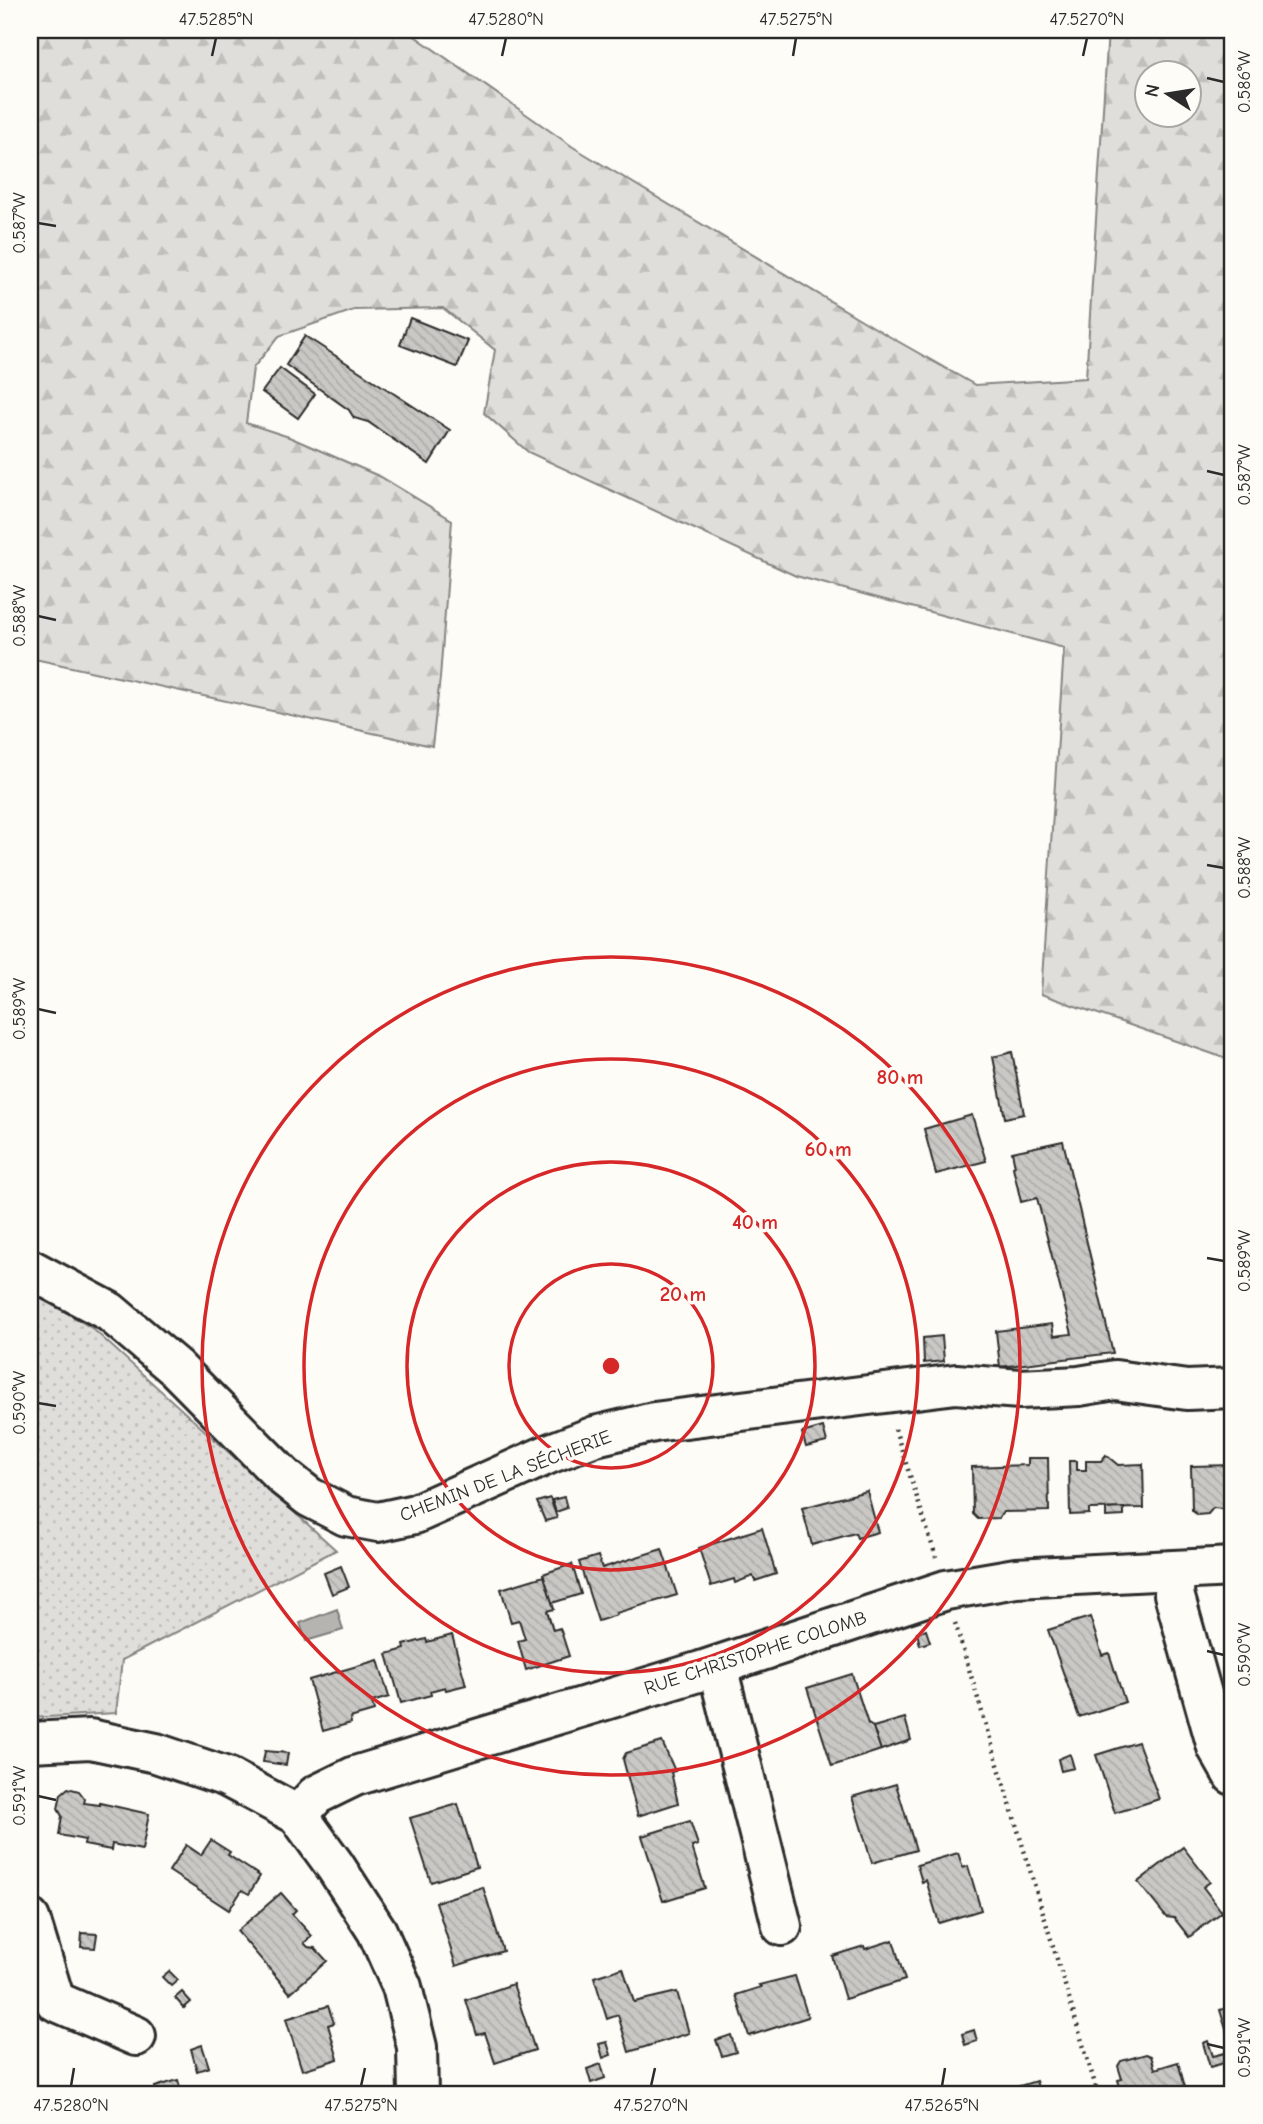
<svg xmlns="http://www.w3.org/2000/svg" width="1263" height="2124" viewBox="0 0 1263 2124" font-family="'Comic Neue',sans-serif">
<defs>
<pattern id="grass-dots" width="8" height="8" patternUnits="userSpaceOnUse" patternTransform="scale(1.75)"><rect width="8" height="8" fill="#dfdeda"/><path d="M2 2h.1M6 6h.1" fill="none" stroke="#c0bfbb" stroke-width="1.8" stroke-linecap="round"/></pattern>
<pattern id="forest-firs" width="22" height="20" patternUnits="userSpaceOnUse" patternTransform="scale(1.75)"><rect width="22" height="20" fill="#dfdeda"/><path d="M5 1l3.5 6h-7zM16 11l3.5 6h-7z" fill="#c0bfbb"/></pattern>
<pattern id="building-back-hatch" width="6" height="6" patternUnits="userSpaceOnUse" patternTransform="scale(1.75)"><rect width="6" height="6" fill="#c9c8c4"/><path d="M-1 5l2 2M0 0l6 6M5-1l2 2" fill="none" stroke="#adaca9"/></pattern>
</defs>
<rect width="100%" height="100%" fill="#fdfcf7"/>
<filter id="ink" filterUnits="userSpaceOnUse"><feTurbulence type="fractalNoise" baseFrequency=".0143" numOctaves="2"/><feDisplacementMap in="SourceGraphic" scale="14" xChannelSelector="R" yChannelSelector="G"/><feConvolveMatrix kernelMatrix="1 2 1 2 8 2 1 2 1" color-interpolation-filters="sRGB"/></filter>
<g filter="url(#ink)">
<path fill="url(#grass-dots)" stroke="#858482" stroke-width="2" d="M 30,1290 L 93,1329 L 336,1550 L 122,1660 L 116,1713 L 30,1718 Z"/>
<path fill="url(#forest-firs)" stroke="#858482" stroke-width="2" fill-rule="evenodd" d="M 30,30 L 406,30 L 573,147 L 885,334 L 975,385 L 1086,378 L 1108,30 L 1233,30 L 1233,1061 L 1041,994 L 1064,648 L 796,576 L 528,452 L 484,413 L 495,350 L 443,308 L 354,310 L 279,336 L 253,368 L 246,423 L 289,437 L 381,477 L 452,520 L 440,678 L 432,746 L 30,658 ZM 1148,74 L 1190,74 L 1190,116 L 1148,116 Z"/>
<path fill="#b5b4b1" stroke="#7e7d7b" stroke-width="2" d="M 337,1609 L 343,1630 L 306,1641 L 300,1623 Z"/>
<g fill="url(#building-back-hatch)" stroke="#2b2b2b" stroke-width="2">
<path d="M 410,318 L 468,341 L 457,367 L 400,345 Z"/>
<path d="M 305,336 L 450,430 L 429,464 L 368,422 L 354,418 L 349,410 L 286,365 Z"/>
<path d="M 280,368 L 315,394 L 298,418 L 262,392 Z"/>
<path d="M 1012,1052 L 1024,1114 L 1005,1118 L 993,1057 Z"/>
<path d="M 972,1115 L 986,1161 L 936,1174 L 924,1129 Z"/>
<path d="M 1063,1141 L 1113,1353 L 1000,1367 L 996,1331 L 1052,1324 L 1054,1336 L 1072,1334 L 1037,1198 L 1021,1202 L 1013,1167 L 1015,1166 L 1012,1152 Z"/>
<path d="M 942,1336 L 944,1361 L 924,1363 L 923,1338 Z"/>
<path d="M 823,1427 L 827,1442 L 806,1447 L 802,1433 Z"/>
<path d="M 1106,1455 L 1118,1465 L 1143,1464 L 1144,1508 L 1089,1509 L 1089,1514 L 1070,1515 L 1069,1461 L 1077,1461 L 1077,1470 L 1086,1470 L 1086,1461 L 1101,1461 Z"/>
<path d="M 1028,1458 L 1048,1458 L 1049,1511 L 1003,1512 L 999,1518 L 978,1519 L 973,1514 L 972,1467 L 1028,1465 Z"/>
<path d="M 1233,1465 L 1233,1510 L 1213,1508 L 1208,1514 L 1197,1515 L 1192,1510 L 1191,1466 Z"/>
<path d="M 867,1491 L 878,1532 L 857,1538 L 855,1533 L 812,1545 L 802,1508 Z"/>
<path d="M 564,1497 L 567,1508 L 556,1512 L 552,1500 Z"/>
<path d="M 550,1498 L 557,1518 L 545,1521 L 537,1502 Z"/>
<path d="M 1124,1508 L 1124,1516 L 1106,1517 L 1106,1509 Z"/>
<path d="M 762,1528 L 776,1574 L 755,1581 L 753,1576 L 735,1583 L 734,1579 L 711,1586 L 699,1548 Z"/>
<path d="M 662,1549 L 677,1595 L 616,1613 L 617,1615 L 598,1621 L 579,1562 L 598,1556 L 602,1568 Z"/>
<path d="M 572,1564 L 581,1594 L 552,1603 L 543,1574 Z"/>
<path d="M 341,1566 L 349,1587 L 332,1594 L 324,1573 Z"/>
<path d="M 544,1576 L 554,1609 L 547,1611 L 553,1630 L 560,1628 L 569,1656 L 526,1670 L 518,1641 L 525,1639 L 519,1620 L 511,1622 L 501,1589 Z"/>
<path d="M 1090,1617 L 1102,1655 L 1109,1653 L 1125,1702 L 1079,1717 L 1048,1630 Z"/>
<path d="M 926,1630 L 930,1642 L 920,1645 L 917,1633 Z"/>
<path d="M 452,1635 L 466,1685 L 446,1690 L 445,1687 L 430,1691 L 431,1695 L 401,1703 L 387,1654 L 405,1649 L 404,1645 L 426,1639 L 427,1642 Z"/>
<path d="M 378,1660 L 389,1697 L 372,1702 L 374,1711 L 350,1718 L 351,1723 L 323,1731 L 309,1680 Z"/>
<path d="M 852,1674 L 868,1724 L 873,1727 L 881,1750 L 832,1766 L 807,1688 Z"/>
<path d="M 905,1718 L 911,1740 L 881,1750 L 873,1727 Z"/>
<path d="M 662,1742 L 675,1771 L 671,1772 L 678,1803 L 638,1816 L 623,1759 L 626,1753 Z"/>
<path d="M 1138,1742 L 1159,1799 L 1115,1813 L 1096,1755 Z"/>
<path d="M 265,1751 L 288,1753 L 286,1765 L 263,1762 Z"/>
<path d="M 1070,1754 L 1074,1768 L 1061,1771 L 1058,1759 Z"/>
<path d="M 896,1784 L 916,1850 L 872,1863 L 852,1797 Z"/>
<path d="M 68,1788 L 79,1791 L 85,1799 L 84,1803 L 100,1805 L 100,1803 L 149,1814 L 142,1850 L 112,1844 L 111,1850 L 84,1845 L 85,1840 L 59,1835 L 62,1816 L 58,1809 L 61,1794 Z"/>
<path d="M 458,1804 L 477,1867 L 431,1882 L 410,1818 Z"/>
<path d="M 690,1821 L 698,1845 L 692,1847 L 705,1888 L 663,1901 L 642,1836 Z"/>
<path d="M 211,1840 L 230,1852 L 228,1855 L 260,1876 L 249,1894 L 242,1890 L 229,1910 L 169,1871 L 186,1845 L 201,1855 Z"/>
<path d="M 1183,1847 L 1210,1882 L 1203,1887 L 1222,1912 L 1189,1937 L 1174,1918 L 1166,1917 L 1138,1882 Z"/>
<path d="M 958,1853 L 963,1868 L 968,1866 L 981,1910 L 939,1923 L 926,1880 L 922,1882 L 917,1865 Z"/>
<path d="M 483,1887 L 503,1951 L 456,1966 L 436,1902 Z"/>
<path d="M 281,1893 L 296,1910 L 292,1914 L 312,1936 L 304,1943 L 308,1947 L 315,1948 L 327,1961 L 290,1993 L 237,1931 Z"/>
<path d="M 82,1933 L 97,1934 L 95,1948 L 81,1947 Z"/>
<path d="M 893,1940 L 905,1980 L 845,1999 L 832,1956 L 864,1946 L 865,1949 Z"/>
<path d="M 623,1968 L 634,2002 L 677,1992 L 689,2033 L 629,2052 L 618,2015 L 607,2019 L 594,1977 Z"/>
<path d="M 169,1971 L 178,1980 L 171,1986 L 162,1977 Z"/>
<path d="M 795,1976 L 808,2017 L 749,2036 L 736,1995 L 761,1987 L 759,1985 Z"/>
<path d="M 513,1984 L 535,2050 L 495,2063 L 485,2033 L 477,2035 L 466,2000 Z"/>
<path d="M 182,1992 L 191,2002 L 184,2008 L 175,1998 Z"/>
<path d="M 328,2006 L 334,2023 L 328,2025 L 338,2059 L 302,2070 L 286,2019 Z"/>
<path d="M 1233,2006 L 1233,2052 L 1220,2010 Z"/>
<path d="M 974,2030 L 977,2041 L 965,2045 L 962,2034 Z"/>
<path d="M 731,2035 L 736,2052 L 722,2056 L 716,2040 Z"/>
<path d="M 1208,2041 L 1213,2056 L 1225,2053 L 1227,2062 L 1210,2067 L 1203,2043 Z"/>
<path d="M 607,2042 L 611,2055 L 603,2058 L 599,2044 Z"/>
<path d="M 202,2045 L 209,2067 L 197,2071 L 191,2049 Z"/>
<path d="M 1146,2054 L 1151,2056 L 1155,2069 L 1178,2062 L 1187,2094 L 1122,2094 L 1118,2080 L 1122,2079 L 1118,2066 L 1121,2061 Z"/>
<path d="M 601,2064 L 605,2078 L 591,2083 L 587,2069 Z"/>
<path d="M 178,2080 L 182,2094 L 142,2094 L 156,2090 L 155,2087 Z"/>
<path d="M 1036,2081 L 1040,2094 L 1000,2094 L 1000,2092 Z"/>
</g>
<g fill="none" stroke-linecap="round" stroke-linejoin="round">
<g stroke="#2b2b2b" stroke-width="44">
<g id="street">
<path d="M 30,1269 L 110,1312 L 176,1368 L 284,1477 L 309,1497 L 346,1516 L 378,1522 L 415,1514 L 551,1453 L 595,1436 L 654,1422 L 956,1384 L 1020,1389 L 1079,1386 L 1115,1380 L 1187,1390 L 1233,1388"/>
<path d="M 1175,1570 L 1174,1594 L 1217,1747 L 1233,1775"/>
<path d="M 717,1666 L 782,1926"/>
<path d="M 30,1742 L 90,1739 L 156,1753 L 227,1777 L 298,1815 L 335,1866 L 377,1931 L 402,1987 L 417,2047 L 418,2094"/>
<path d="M 298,1815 L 316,1795 L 355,1776 L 701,1671 L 946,1590 L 1016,1578 L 1233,1567"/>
<path d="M 30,1919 L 55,2001 L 136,2036"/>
</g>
</g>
<g stroke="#2b2b2b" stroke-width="4.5" stroke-dasharray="2 5" stroke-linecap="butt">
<path d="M 895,1429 L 936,1557"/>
<path d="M 955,1623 L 1098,2094"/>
</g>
<use href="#street" stroke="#fdfcf7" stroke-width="38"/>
</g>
</g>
<path fill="none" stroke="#2b2b2b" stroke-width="2.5" d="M 212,56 L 216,38M 502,56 L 506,38M 793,56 L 796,38M 1083,56 L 1087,38M 1207,78 L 1224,82M 38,223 L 56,226M 1207,471 L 1224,475M 38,616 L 56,620M 1207,865 L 1224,868M 38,1009 L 56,1013M 1207,1258 L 1224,1261M 38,1403 L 56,1406M 1207,1651 L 1224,1655M 38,1796 L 56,1800M 1207,2044 L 1224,2048M 71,2086 L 74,2068M 361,2086 L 365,2068M 651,2086 L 655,2068M 942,2086 L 945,2068"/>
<g fill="none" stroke="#d62828" stroke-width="3.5">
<circle cx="611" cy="1366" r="102"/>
<circle cx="611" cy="1366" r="204"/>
<circle cx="611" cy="1366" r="307"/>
<circle cx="611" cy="1366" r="409"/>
</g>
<g text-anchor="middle" stroke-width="7" stroke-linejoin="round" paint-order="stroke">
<g font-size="19" fill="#2b2b2b" stroke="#fdfcf7">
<text transform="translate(505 1475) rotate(-21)" y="7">CHEMIN DE LA SÉCHERIE</text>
<text transform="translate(755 1652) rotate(-18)" y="7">RUE CHRISTOPHE COLOMB</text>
</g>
</g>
<circle cx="611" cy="1366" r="10" fill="#d62828" stroke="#fdfcf7" stroke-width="3.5"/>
<g font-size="21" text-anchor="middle" font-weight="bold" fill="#d62828" stroke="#fdfcf7" stroke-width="7" stroke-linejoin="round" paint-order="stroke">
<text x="900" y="1084">80 m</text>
<text x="828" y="1156">60 m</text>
<text x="755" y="1229">40 m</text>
<text x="683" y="1301">20 m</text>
</g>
<rect width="1263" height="2124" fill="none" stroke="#fdfcf7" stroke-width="77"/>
<g transform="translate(1168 94) rotate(282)"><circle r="33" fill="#fdfcf7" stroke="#a9a8a5" stroke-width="2"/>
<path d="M0-5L12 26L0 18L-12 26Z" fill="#2b2b2b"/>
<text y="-10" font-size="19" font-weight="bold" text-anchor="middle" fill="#2b2b2b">N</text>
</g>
<rect x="38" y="38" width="1186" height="2048" fill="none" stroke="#2b2b2b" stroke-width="2.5"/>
<g font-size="18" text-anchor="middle" fill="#2b2b2b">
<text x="216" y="25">47.5285°N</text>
<text x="506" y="25">47.5280°N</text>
<text x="796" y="25">47.5275°N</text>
<text x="1087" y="25">47.5270°N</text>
<text transform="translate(1244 82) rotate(-90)" y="6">0.586°W</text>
<text transform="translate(19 223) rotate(-90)" y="6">0.587°W</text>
<text transform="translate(1244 475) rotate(-90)" y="6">0.587°W</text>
<text transform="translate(19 616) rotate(-90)" y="6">0.588°W</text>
<text transform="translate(1244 868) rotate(-90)" y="6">0.588°W</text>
<text transform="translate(19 1009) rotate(-90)" y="6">0.589°W</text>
<text transform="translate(1244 1261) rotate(-90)" y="6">0.589°W</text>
<text transform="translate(19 1403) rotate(-90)" y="6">0.590°W</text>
<text transform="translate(1244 1655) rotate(-90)" y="6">0.590°W</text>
<text transform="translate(19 1796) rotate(-90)" y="6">0.591°W</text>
<text transform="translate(1244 2048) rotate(-90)" y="6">0.591°W</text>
<text x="71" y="2111">47.5280°N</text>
<text x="361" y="2111">47.5275°N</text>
<text x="651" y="2111">47.5270°N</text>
<text x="942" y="2111">47.5265°N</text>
</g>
</svg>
